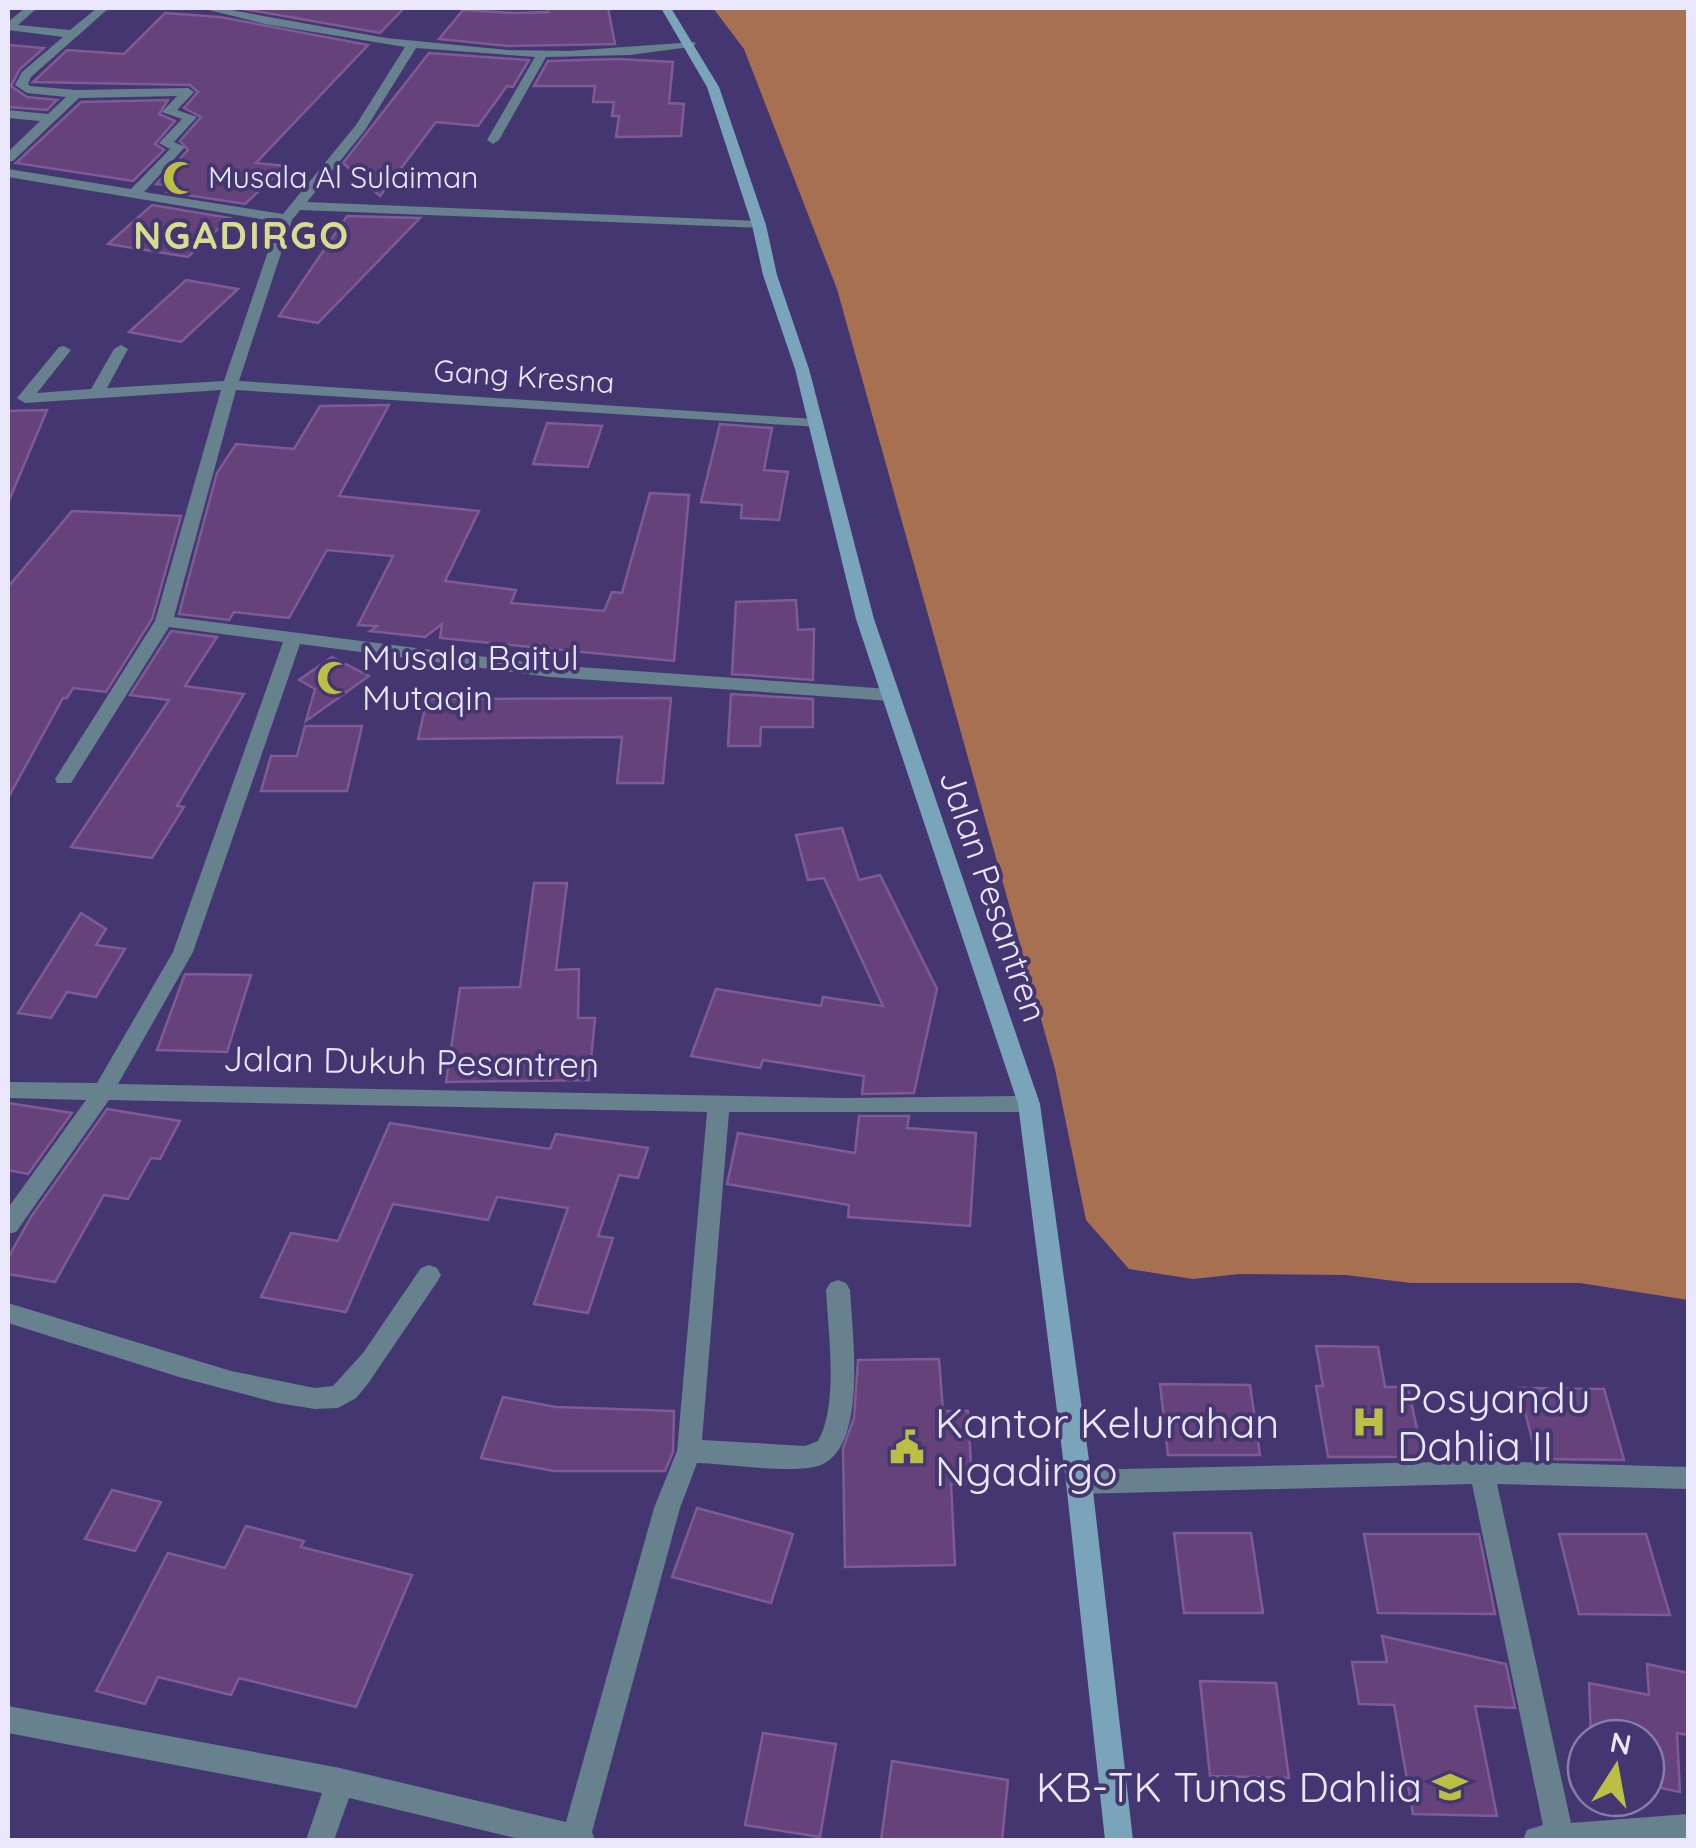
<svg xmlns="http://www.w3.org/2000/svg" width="1696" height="1848" viewBox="0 0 1696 1848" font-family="Quicksand,sans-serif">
<rect width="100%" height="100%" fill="#443771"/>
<path fill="#a77151" d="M 713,8 L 1688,8 L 1688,1300 L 1580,1283 L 1411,1283 L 1346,1275 L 1240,1274 L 1193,1279 L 1129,1269 L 1086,1220 L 1055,1069 L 837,289 L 744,49 Z"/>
<g fill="#65437a" stroke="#7e5b95" stroke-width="2.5">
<path d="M 238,8 L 404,8 L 380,33 Z"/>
<path d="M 547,8 L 608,8 L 615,44 L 508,46 L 439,39 L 463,10 L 516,13 L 548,12 Z"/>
<path d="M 165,13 L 220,17 L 368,45 L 256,163 L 286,166 L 245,204 L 167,192 L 174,186 L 156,184 L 188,150 L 180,141 L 201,117 L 184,108 L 198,92 L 190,85 L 33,82 L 67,50 L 124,54 Z"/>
<path d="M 8,45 L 44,48 L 20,69 L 11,86 L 27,97 L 57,100 L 47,110 L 8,107 Z"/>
<path d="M 429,53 L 529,60 L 513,87 L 507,86 L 478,126 L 436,122 L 380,196 L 343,163 Z"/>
<path d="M 618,59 L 673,62 L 669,103 L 684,104 L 681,136 L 616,137 L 619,116 L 612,116 L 614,102 L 593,102 L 595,86 L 534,86 L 548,61 Z"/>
<path d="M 168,100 L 159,114 L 175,121 L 155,144 L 164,150 L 133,181 L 16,163 L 81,102 Z"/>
<path d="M 152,205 L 230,218 L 188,257 L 108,244 Z"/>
<path d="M 347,216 L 420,218 L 318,323 L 279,316 Z"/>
<path d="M 186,280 L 238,289 L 181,342 L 129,332 Z"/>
<path d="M 389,405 L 339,496 L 479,511 L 445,581 L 516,590 L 511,603 L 604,611 L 612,592 L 622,593 L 650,493 L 689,495 L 674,661 L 440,638 L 442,624 L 425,637 L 370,631 L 377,626 L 358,625 L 393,556 L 327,550 L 289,618 L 234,612 L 229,620 L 179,614 L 217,473 L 236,444 L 294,449 L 320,406 Z"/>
<path d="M 47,410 L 8,503 L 8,411 Z"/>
<path d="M 547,423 L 602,426 L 588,467 L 533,464 Z"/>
<path d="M 720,424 L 772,428 L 764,470 L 788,472 L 779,520 L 741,518 L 742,505 L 701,502 Z"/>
<path d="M 72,511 L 181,516 L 152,619 L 106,692 L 73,688 L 67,698 L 63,698 L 8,798 L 8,587 Z"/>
<path d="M 796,600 L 798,630 L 814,629 L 813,680 L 732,674 L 736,602 Z"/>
<path d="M 171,631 L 217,637 L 185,686 L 244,694 L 177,806 L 184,807 L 152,858 L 71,847 L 169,700 L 130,695 Z"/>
<path d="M 332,657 L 369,676 L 306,721 L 315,689 L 299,680 Z"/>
<path d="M 731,694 L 813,699 L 813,727 L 761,727 L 760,746 L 728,746 Z"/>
<path d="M 671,698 L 663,783 L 617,783 L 622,737 L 418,739 L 427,699 Z"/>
<path d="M 305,726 L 362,726 L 347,791 L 261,791 L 271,756 L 297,756 Z"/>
<path d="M 842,828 L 859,880 L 880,875 L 937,989 L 914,1093 L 862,1094 L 864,1076 L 763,1060 L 760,1068 L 691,1056 L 716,989 L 821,1006 L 823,997 L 883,1006 L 824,878 L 808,880 L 796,835 Z"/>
<path d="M 534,883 L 567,883 L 556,970 L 579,969 L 578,1018 L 595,1018 L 589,1080 L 446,1082 L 460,988 L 520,987 Z"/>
<path d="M 81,913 L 106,929 L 96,945 L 125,949 L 96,997 L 67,992 L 51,1018 L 18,1013 Z"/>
<path d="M 185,974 L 251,975 L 227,1052 L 157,1050 Z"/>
<path d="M 8,1103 L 72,1113 L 28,1174 L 8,1170 Z"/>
<path d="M 107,1109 L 180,1121 L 160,1159 L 151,1158 L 128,1199 L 104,1195 L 55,1282 L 8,1274 L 8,1258 L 31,1217 Z"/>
<path d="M 859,1116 L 909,1116 L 907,1128 L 976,1133 L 970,1226 L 848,1217 L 849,1205 L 727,1184 L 738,1133 L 855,1153 Z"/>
<path d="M 390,1123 L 550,1149 L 556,1134 L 648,1148 L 638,1178 L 619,1175 L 598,1236 L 613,1238 L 588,1313 L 534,1304 L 568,1208 L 497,1197 L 488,1220 L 393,1204 L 346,1312 L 261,1297 L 291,1233 L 338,1241 Z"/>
<path d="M 1316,1346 L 1378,1347 L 1385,1387 L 1408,1387 L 1423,1457 L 1328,1457 L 1316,1386 L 1323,1386 Z"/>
<path d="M 939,1359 L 943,1411 L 968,1411 L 972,1483 L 951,1484 L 955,1565 L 845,1567 L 843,1448 L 854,1418 L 858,1360 Z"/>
<path d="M 1160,1384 L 1250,1385 L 1260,1455 L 1168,1455 Z"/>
<path d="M 1519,1388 L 1604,1389 L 1624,1460 L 1537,1459 Z"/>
<path d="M 503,1397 L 556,1407 L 674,1411 L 673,1452 L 665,1471 L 554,1471 L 481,1458 Z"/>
<path d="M 112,1490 L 161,1502 L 135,1551 L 85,1539 Z"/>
<path d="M 697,1508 L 793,1534 L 771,1603 L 672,1577 Z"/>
<path d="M 246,1526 L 304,1541 L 301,1547 L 412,1575 L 356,1707 L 239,1678 L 231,1695 L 158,1677 L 145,1704 L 96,1691 L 168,1553 L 225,1568 Z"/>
<path d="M 1174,1533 L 1251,1533 L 1263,1613 L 1184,1613 Z"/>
<path d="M 1364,1534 L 1479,1534 L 1495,1614 L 1378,1613 Z"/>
<path d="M 1559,1534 L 1646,1534 L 1670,1615 L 1579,1614 Z"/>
<path d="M 1382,1636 L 1506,1664 L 1515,1708 L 1475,1706 L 1497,1816 L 1413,1814 L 1394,1705 L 1359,1704 L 1352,1662 L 1387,1662 Z"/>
<path d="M 1647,1664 L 1688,1673 L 1688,1735 L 1677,1733 L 1680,1792 L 1646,1785 L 1646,1738 L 1591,1738 L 1589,1683 L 1649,1695 Z"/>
<path d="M 1200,1681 L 1276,1683 L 1289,1778 L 1210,1776 Z"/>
<path d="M 763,1733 L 836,1744 L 820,1837 L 745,1825 Z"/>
<path d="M 892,1761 L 1008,1780 L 1002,1840 L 881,1840 Z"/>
</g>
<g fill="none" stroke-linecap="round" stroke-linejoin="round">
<g fill="#67818f" fill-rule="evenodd">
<path d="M 25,8 L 37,8 L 18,25 L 70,30 L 97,8 L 109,8 L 31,77 L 28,84 L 30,86 L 76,90 L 188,88 L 194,92 L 177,110 L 197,117 L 174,142 L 185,147 L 144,192 L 283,214 L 356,125 L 405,47 L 265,24 L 201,8 L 220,8 L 386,38 L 508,50 L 569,51 L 694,42 L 696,44 L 690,47 L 630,55 L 546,57 L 499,140 L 493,144 L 487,140 L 535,57 L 416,48 L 365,130 L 307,202 L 759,221 L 764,222 L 764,228 L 300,210 L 292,220 L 239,381 L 814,419 L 819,421 L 819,427 L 236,390 L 174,617 L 550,665 L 890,689 L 899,695 L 890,701 L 550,677 L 300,644 L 193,952 L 118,1084 L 843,1098 L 1029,1096 L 1037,1098 L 1040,1104 L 1037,1110 L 1029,1112 L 729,1112 L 702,1440 L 805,1446 L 818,1441 C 839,1405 828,1331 826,1290 L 830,1283 L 838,1280 L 846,1283 L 850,1290 C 852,1333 870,1456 814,1467 C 784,1473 729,1464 697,1463 L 680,1508 L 592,1832 L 595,1840 L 524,1840 L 349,1798 L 334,1840 L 306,1840 L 322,1793 L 8,1733 L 8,1706 L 340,1768 L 566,1822 L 654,1508 L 677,1451 L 707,1112 L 109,1100 L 16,1232 L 8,1234 L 8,1208 L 86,1100 L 8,1098 L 8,1082 L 97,1083 L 173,952 L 283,642 L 169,627 L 71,783 L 57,783 L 55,779 L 155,621 L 221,390 L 25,403 L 17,398 L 59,347 L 64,346 L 71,350 L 37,393 L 91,389 L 114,349 L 121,345 L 128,349 L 107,388 L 224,381 L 278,222 L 8,177 L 8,169 L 131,189 L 170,149 L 159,143 L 182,119 L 162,112 L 177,96 L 79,98 L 13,161 L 8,162 L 8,152 L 40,121 L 8,118 L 8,110 L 48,114 L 66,97 L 27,93 L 15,85 L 22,72 L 63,37 L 8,30 L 8,22 Z"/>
<path d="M 429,1265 L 437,1268 L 441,1275 L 437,1282 L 367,1385 L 356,1398 L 338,1408 L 315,1409 L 278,1403 L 179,1377 L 8,1323 L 8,1303 L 231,1371 L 315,1388 L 333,1386 L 363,1353 L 421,1268 Z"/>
<path d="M 1482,1461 L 1688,1467 L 1688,1489 L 1497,1484 L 1571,1823 L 1688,1814 L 1688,1840 L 1523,1840 L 1527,1830 L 1543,1825 L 1472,1484 L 1079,1494 L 1070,1490 L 1066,1482 L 1070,1474 L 1079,1470 Z"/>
</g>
<path fill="#79a4ba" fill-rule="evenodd" d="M 661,8 L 671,8 L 719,87 L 766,225 L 777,275 L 809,369 L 874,619 L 1040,1104 L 1092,1482 L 1133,1840 L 1105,1840 L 1066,1482 L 1018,1104 L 856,619 L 795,369 L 763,275 L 752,225 L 707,87 Z"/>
</g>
<defs>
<g id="mosque-bare" transform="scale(2.7)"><path d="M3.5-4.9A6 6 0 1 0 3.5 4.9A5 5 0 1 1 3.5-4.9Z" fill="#bbc044" stroke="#443771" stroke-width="2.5" paint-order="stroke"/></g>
<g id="hospital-bare" transform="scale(2.7)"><path d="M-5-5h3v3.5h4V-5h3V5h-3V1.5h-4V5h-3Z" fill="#bbc044" stroke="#443771" stroke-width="2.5" paint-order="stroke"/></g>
<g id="civic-bare" transform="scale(2.7)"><path d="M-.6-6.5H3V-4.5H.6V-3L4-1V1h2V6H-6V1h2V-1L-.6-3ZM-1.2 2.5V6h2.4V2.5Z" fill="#bbc044" stroke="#443771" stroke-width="2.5" paint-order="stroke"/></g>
<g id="school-bare" transform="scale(2.7)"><path d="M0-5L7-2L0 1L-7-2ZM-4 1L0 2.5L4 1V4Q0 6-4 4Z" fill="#bbc044" stroke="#443771" stroke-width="2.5" paint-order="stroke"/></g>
</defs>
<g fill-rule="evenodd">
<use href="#mosque-bare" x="180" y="178"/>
<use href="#mosque-bare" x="334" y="678"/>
<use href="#hospital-bare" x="1369" y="1422"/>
<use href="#civic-bare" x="907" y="1447"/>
<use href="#school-bare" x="1450" y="1787"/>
</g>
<g text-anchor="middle" stroke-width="8" stroke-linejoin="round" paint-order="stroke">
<g font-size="30" fill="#eae7fd" stroke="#443771" text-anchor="start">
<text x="208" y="188">Musala Al Sulaiman</text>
</g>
<g font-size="30" fill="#eae7fd" stroke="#443771">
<text transform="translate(524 377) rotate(4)" y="10">Gang Kresna</text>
</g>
<g font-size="35" fill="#eae7fd" stroke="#443771" text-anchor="start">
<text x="362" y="670">Musala Baitul<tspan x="362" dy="40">Mutaqin</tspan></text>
</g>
<g font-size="35" fill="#eae7fd" stroke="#443771">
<text transform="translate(993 896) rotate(71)" y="12">Jalan Pesantren</text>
<text transform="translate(411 1062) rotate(1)" y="12">Jalan Dukuh Pesantren</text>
</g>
<g font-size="38" font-weight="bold" letter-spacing="2.5" fill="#d7dc8e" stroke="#443771">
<text x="242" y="249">NGADIRGO</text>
</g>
<g font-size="42" fill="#eae7fd" stroke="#443771" text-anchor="start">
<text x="1397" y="1413">Posyandu<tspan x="1397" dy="48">Dahlia II</tspan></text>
<text x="935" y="1438">Kantor Kelurahan<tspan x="935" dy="48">Ngadirgo</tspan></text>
<text x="1422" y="1802" text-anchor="end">KB-TK Tunas Dahlia</text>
</g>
</g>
<rect width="1696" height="1848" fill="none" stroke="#eae7fd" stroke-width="20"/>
<g transform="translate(1616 1768) rotate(11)"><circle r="48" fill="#443771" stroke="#867da9" stroke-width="2.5"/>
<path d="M0-8L18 38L0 25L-18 38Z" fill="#bbc044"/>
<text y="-15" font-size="28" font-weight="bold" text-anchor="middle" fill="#eae7fd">N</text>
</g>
</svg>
